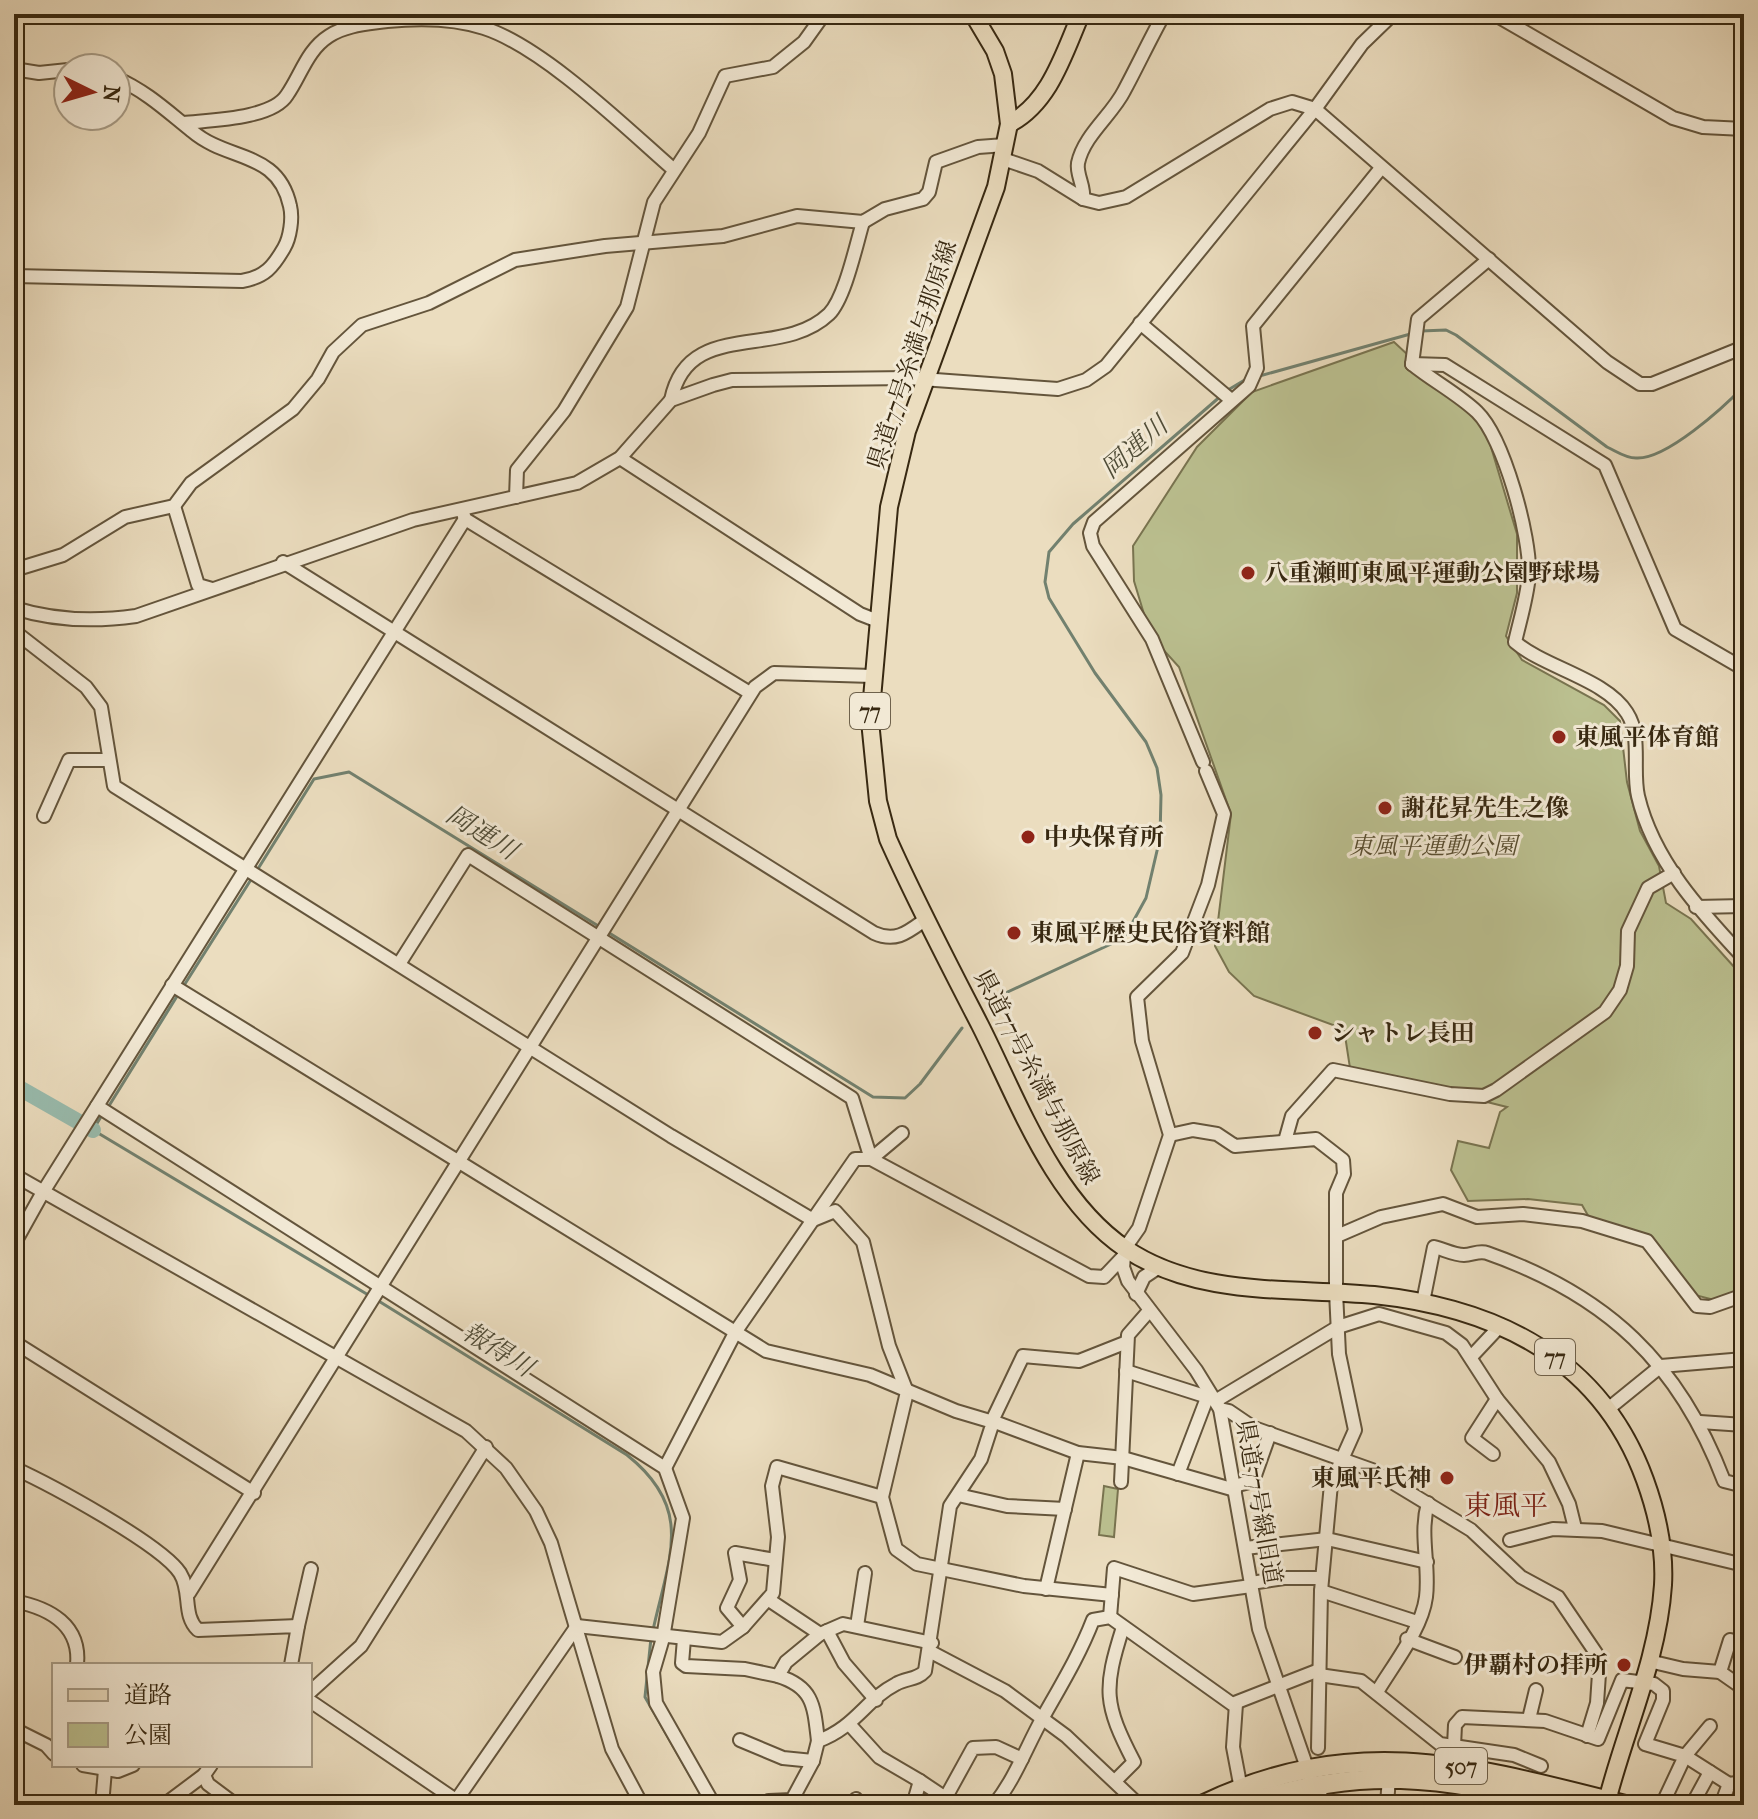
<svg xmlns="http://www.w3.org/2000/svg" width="1758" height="1819" viewBox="0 0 1758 1819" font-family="'IM FELL French Canon','Noto Serif JP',serif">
<rect width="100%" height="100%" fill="#ebddbf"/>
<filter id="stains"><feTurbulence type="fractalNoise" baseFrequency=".0025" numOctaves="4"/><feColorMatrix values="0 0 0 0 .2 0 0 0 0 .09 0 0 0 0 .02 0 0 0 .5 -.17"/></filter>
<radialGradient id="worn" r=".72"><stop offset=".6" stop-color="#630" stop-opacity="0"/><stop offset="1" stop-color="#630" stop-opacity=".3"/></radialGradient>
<g fill="#bbc090" stroke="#797450" stroke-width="2">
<path d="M 1394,342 L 1485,427 L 1517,534 L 1517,593 L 1506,636 L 1522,660 L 1604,705 L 1620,721 L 1627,782 L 1640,831 L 1659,866 L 1666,903 L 1691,919 L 1744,978 L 1744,1293 L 1718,1301 L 1691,1294 C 1662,1244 1649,1239 1594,1226 L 1582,1205 L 1528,1199 L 1468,1201 L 1451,1170 L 1458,1141 L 1489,1148 L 1500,1112 L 1507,1107 L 1350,1068 L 1344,1029 L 1254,996 L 1229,972 L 1215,946 L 1231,814 L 1179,667 L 1159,645 L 1144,614 L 1134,581 L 1133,546 L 1197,447 L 1252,392 Z"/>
<path d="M 1104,1486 L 1118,1489 L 1114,1537 L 1099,1535 Z"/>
</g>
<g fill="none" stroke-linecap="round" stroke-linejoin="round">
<g stroke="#72816f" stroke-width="3">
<path d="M 1421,331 L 1446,330 L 1456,335 L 1607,447 C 1616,451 1625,458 1636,458 C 1666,460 1724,407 1744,386"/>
<path d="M 1256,377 L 1414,333"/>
<path d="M 1228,390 L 1248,378"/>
<path d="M 256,872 L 314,779 L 349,772 L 600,927"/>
<path d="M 606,931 L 873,1097 L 905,1098 L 920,1084 L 962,1028"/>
<path d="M 183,987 L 252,878"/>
<path d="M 999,996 L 1124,938 L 1146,898 L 1160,838 L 1161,795 L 1157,768 L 1146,742 L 1095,673 L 1049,598 L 1045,582 L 1049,552 L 1073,524 L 1222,395"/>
<path d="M 107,1109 L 179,993"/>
<path d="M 102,1115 L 93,1130 L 370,1296"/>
<path d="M 377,1300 L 627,1455 C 695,1509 669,1557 653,1630"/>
<path d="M 651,1638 L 645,1697 L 707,1805"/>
</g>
<path stroke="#99bcae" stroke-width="16" d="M 14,1085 L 93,1130"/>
<g stroke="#64553c" stroke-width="16">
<g id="minor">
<path d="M 1494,14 L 1673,118 L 1703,127 L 1744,129"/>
<path d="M 14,69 L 39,73 L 68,70"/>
<path d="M 184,123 C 211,120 272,119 287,95 C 301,75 307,50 329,36 C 346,25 367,24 387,21 C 417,18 454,18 484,28 C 543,47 625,127 673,169"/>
<path d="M 1003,159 L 1038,171 L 1083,199 L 1099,203 L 1126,197 L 1270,109 L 1292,102 L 1315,109 L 1607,362 L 1640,384 L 1652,384 L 1744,347"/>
<path d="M 1083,199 C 1085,186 1076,175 1078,163 C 1084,135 1112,115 1124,91 C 1138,65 1150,39 1164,14"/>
<path d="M 14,276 L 242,281 C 265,277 273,267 284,248 C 290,238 293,218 290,206 C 278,150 228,162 192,131 C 167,111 146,91 116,78"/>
<path d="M 1140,323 L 1230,399"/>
<path d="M 1412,364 C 1433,381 1458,394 1477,412 C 1504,438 1531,538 1529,575 C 1527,598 1520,620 1515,642 C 1545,668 1606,679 1627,713 C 1642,736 1632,770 1638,796 C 1653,860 1701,912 1744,958"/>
<path d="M 1412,364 L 1445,365 L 1605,465 L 1675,629 L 1744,669"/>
<path d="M 1412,364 L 1418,319 L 1489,259"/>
<path d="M 671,400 C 688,317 780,361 829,314 C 845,298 856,245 863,222"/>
<path d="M 620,458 L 860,614 L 878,621"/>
<path d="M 516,497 L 517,470 L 564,411 L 627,307 L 654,202 L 699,133 L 725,76 L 773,67 L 804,42 L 824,14"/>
<path d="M 174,506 L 198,585 L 212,589"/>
<path d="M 463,513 L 465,519 L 750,693"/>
<path d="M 283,562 L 874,933 C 896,943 908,932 926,919"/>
<path d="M 14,570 L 63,555 L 125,517 L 174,506 L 191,483 L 293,409 L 318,379 L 333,352 L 362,325 L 429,303 L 515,260 L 605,246 L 723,236 L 797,216 L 863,222 L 885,209 L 923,199 L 929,192 L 936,162 L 978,147 L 1005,145"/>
<path d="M 14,608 C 55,621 94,622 136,616 L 413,520 L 577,483 L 620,458 L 671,400 L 713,385 L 732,380 L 908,378 L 1058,389 L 1086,380 L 1106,366 L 1315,109 L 1362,44 L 1393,14"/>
<path d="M 14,631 L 86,687 L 101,707 L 114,786 L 671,1136 L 813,1220"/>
<path d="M 1203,762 L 1152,639 L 1093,546 L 1090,533 L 1094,522 L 1249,386 L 1257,368 L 1253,326 L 1381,168"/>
<path d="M 1206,771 L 1224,814 L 1208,885 L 1182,953 L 1137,997 L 1142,1041 L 1170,1135 L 1139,1228 L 1125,1248 L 1123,1267 L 1128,1281 L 1196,1370 L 1220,1409 L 1259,1629 L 1313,1785 L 1327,1805"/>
<path d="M 44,816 L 69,760 L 108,760"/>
<path d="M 1696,907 L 1744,906"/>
<path d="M 399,964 L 468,855 L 852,1098 L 871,1159 L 1089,1276 L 1104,1277 L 1124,1256"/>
<path d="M 172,985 L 766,1351 L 870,1375 L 956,1411 L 993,1422 L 981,1459 L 950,1506 L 925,1671 C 917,1680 906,1678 896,1684 C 865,1700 856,1727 818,1741 L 813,1761 L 792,1800 L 769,1801 L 768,1805"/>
<path d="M 97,1106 L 665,1468 L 683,1518 L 663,1638 L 653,1672 L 656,1703 L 714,1805"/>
<path d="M 1170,1135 L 1193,1130 L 1217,1134 L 1235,1146 L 1316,1139 L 1343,1160 L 1344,1174 L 1336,1193 L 1336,1292 L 1339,1354 L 1355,1430 L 1331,1484 L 1321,1591 L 1318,1748"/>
<path d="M 1285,1141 L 1292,1116 L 1333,1070 L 1450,1094 L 1484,1096 L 1496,1090 L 1605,1012 L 1620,990 L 1627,966 L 1628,931 L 1648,888 L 1674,873"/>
<path d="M 14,1175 L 466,1431 L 506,1468 L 536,1511 L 551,1543 L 612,1749 L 642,1805"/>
<path d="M 813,1220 L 835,1211 L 863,1242 L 889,1346 L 907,1392 L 882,1497 L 896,1549 L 917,1564 L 1024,1586 L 1112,1595"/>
<path d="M 1337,1236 L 1381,1217 L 1443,1204 L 1477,1217 L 1523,1214 L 1582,1221 L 1647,1241 L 1697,1306 L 1710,1307 L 1744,1295"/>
<path d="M 14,1244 L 43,1192 L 465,519"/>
<path d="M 1136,1294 L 1144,1277 L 1159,1267"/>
<path d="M 1423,1302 L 1434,1247 C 1443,1249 1454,1255 1464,1255 C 1472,1255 1479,1250 1487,1253 C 1607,1295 1679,1363 1724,1481 L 1744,1486"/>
<path d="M 14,1342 L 254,1493"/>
<path d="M 1127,1342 L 1079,1361 L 1023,1356 L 992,1421 L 1078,1453 L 1123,1458 L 1235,1490"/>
<path d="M 1471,1357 L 1501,1325"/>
<path d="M 1126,1371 L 1217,1400 L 1338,1327 L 1379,1314 L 1446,1333 L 1462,1345 L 1497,1399 L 1549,1462 L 1569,1504 L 1575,1528"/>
<path d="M 1220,1409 L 1229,1411 L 1254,1428 L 1372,1470 L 1471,1530 L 1521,1577 L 1558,1597 L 1600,1659 L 1597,1703 L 1587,1736"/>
<path d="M 1608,1409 L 1661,1366 L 1744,1359"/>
<path d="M 1700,1422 L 1744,1425"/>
<path d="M 1493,1454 L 1472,1438 L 1497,1399"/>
<path d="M 14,1468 C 49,1484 161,1544 180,1573 C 192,1592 182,1615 198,1630 L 298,1626 L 291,1665"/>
<path d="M 665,1468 L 736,1331 L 855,1159 L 871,1159 L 902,1133"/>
<path d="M 1178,1474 L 1207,1398"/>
<path d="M 1121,1482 L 1128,1335 L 1149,1311"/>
<path d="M 1234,1486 L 1253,1481 L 1270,1433"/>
<path d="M 958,1495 L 1007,1506 L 1065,1509"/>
<path d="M 1510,1540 L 1553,1529 L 1602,1531 L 1744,1565"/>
<path d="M 1245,1548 L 1327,1539 L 1427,1562"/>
<path d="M 1251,1583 L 1284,1578 L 1322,1578"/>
<path d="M 1046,1589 L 1078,1453"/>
<path d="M 1321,1591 L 1417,1622"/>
<path d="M 189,1593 L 755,687 L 774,673 L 872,676"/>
<path d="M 769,1600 L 820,1634 L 843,1624 L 932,1643"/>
<path d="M 14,1601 C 50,1608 81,1625 77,1665"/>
<path d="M 1110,1617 L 1114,1568 L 1193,1594 L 1251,1586"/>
<path d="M 298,1626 L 311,1569"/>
<path d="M 577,1626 L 722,1642 L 743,1627 L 773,1593 L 778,1537 L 772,1486 L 777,1467 L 882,1497"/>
<path d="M 857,1626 L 865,1573"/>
<path d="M 743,1627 L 727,1608 L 740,1580 L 735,1553 L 775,1560"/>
<path d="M 827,1631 L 844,1663 L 876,1700"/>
<path d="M 684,1639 L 682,1663 L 686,1666 L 745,1669 L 778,1676"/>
<path d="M 1407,1639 L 1455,1657"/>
<path d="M 1744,1644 L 1730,1640 L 1720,1672 L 1740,1686 L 1744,1694"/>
<path d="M 931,1652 L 1005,1691 L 1066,1736 L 1139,1805"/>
<path d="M 1649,1661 L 1683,1669 L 1720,1672"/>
<path d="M 1319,1675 L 1361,1681 L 1440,1744 L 1514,1755 L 1541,1766"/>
<path d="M 310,1692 L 361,1646 L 486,1447"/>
<path d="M 1377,1692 C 1393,1665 1422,1629 1426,1597 C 1430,1565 1419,1535 1428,1503"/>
<path d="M 310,1701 L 463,1805"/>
<path d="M 1236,1704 L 1233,1747 L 1241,1789"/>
<path d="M 1529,1719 L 1536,1690"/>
<path d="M 850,1725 L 879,1757 L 920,1781"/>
<path d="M 1710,1726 L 1685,1756 L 1729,1784"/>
<path d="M 14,1738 L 18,1731 L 46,1745 L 54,1754"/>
<path d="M 740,1740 L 783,1758 L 813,1761"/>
<path d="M 818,1741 C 814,1707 814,1687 778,1676 L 786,1662 L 820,1634"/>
<path d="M 1454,1746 L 1455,1725 L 1462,1717 L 1545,1721 L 1598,1739 L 1622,1680 L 1654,1684 L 1663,1691 L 1663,1700 L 1645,1744 L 1685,1756 L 1662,1805"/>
<path d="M 83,1765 L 118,1771 L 133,1765"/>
<path d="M 204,1775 L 208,1784 L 236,1805"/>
<path d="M 1115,1781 L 1134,1762 C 1104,1704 1103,1690 1123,1627"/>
<path d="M 946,1797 L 973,1748 L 996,1747 L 1022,1759"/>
<path d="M 102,1805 L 105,1770"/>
<path d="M 164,1805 L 204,1775 L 211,1765"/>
<path d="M 453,1805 L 577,1626"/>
<path d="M 852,1805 L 856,1799"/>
<path d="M 913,1805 L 920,1781 L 956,1805"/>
<path d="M 994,1805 C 1015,1779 1026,1748 1042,1719 C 1061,1685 1079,1656 1093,1620 L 1110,1617 L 1232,1704 L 1319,1670"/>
<path d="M 1387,1805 L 1389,1777"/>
<path d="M 1692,1805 L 1710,1772"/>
<path d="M 1721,1805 L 1729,1784 L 1744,1782"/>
</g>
</g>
<g stroke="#372811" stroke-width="20">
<g id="major">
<path d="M 973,14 L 995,51 L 1003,74 L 1009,124 L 996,187 L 907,431 L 889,507 L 870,721 L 878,801 L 888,839 C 916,902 948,963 980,1025 C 1018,1100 1053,1200 1126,1249 C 1199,1298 1291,1287 1374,1295 C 1497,1308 1601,1359 1645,1480 C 1657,1513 1665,1550 1663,1585 C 1658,1661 1624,1732 1606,1805"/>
<path d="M 1009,124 C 1050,103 1064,53 1081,14"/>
</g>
</g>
<g stroke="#372811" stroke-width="22">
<g id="highway">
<path d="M 1202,1805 C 1354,1732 1471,1766 1625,1805"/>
<path d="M 1243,1805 C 1361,1764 1441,1777 1559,1805"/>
</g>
</g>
<use href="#minor" stroke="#f2e9d5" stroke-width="12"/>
<use href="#major" stroke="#ebddbf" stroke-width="16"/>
<use href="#highway" stroke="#ebddbf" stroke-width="18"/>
</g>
<g fill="#8f2418" stroke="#f2e9d5" stroke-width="3">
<circle cx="1248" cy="573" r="8"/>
<circle cx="1559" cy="737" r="8"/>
<circle cx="1385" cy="808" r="8"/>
<circle cx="1028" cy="837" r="8"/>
<circle cx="1014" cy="933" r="8"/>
<circle cx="1315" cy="1033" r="8"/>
<circle cx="1447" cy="1478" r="8"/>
<circle cx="1624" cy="1665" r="8"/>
</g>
<g text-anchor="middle" stroke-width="6" stroke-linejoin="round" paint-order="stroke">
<g fill="#f2e9d5" stroke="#6f624c" stroke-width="2">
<rect x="850" y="693" width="40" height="36" rx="6"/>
<rect x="1535" y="1339" width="40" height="36" rx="6"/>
<rect x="1435" y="1748" width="52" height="36" rx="6"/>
</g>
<g font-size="22" font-weight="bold" fill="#372811">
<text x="870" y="719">77</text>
<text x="1555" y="1365">77</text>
<text x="1461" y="1774">507</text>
</g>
<g font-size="24" fill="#372811" stroke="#f2e9d5">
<text transform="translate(912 355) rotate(-72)" y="8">県道77号糸満与那原線</text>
<text transform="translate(1037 1077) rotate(62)" y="8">県道77号糸満与那原線</text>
<text transform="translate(1259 1502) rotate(80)" y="8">県道77号線旧道</text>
</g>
<g font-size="24" font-weight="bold" fill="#372811" stroke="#f2e9d5" text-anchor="start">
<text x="1264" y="581">八重瀬町東風平運動公園野球場</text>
<text x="1575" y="745">東風平体育館</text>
<text x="1401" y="816">謝花昇先生之像</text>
<text x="1044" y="845">中央保育所</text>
<text x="1030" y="941">東風平歴史民俗資料館</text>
<text x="1331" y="1041">シャトレ長田</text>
<text x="1431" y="1486" text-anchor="end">東風平氏神</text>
<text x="1608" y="1673" text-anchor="end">伊覇村の拝所</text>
</g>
<g font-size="24" font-style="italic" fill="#584e31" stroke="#f2e9d5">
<text x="1433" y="854">東風平運動公園</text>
</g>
<g font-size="26" font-style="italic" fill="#504d38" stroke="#f2e9d5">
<text transform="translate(1134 447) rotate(-41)" y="9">岡連川</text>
<text transform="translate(482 832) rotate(32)" y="9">岡連川</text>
<text transform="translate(498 1349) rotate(32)" y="9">報得川</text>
</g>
<g font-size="28" fill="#7a1f14" stroke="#f2e9d5">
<text x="1506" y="1515">東風平</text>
</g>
</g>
<rect width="1758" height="1819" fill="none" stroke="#ebddbf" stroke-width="48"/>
<rect x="16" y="16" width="1726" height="1787" fill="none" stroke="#372811" stroke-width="4"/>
<rect x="24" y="24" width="1710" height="1771" fill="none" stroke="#372811" stroke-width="2"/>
<rect x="52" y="1663" width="260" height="104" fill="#f2e9d5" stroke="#a79c87" stroke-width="2"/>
<rect x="68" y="1689" width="40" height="12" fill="#ebddbf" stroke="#a79c87" stroke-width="2"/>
<text x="124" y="1703" font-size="24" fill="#372811">道路</text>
<rect x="68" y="1723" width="40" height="24" fill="#bbc090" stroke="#a79c87" stroke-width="2"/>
<text x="124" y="1743" font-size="24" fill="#372811">公園</text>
<g transform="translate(92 92) rotate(95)"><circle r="38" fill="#f2e9d5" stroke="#a79c87" stroke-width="2"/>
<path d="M0-6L14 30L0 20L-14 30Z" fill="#8f2418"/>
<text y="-12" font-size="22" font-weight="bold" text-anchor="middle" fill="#372811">N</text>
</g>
<rect width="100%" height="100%" filter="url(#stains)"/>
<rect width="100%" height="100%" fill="url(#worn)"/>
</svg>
